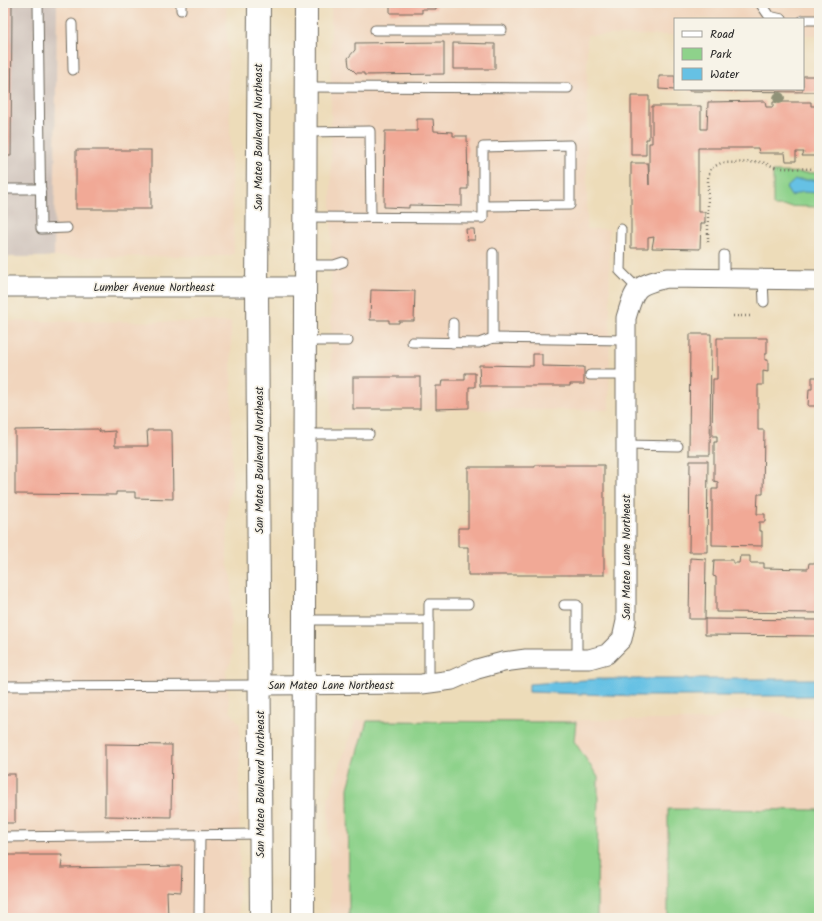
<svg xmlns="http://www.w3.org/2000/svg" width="822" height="921" viewBox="0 0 822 921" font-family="Kalam,sans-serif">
<rect width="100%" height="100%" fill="#f7f3e8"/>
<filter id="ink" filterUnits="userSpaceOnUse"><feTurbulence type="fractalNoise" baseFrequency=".025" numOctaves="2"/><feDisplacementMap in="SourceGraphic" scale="8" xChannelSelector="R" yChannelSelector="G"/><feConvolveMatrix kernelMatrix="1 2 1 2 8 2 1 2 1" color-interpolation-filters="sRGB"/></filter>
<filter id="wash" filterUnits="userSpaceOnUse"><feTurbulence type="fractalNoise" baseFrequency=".012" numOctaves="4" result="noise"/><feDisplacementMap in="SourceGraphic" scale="16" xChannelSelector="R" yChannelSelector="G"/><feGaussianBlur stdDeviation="0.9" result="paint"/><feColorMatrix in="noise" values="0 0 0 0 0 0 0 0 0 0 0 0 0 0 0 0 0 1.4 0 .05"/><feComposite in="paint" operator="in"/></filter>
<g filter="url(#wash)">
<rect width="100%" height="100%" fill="#eddcb9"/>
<g fill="#f1d5bd">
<path d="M 57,3 L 226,3 L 234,253 L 229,256 L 54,257 Z"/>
<path d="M 331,3 L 819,3 L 819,35 L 803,35 L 803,19 L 675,19 L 675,35 L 587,35 L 587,229 L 609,229 L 610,316 L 609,410 L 368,409 L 368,423 L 366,425 L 331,424 Z"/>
<path d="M 3,321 L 231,322 L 232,486 L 228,500 L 227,562 L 232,578 L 230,643 L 233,652 L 231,662 L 226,670 L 230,711 L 240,724 L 239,918 L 3,918 Z"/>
<path d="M 747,710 L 774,712 L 796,719 L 819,719 L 819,918 L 330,918 L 328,799 L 356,720 L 711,720 L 735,711 Z"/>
</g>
<path fill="#cec1ba" d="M 3,3 L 57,3 L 54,257 L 3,257 Z"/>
<g fill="#8ed28b" stroke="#5c7e5b">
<path d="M 773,172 L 819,173 L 819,207 L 773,206 Z"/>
<path d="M 367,721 L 576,722 L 574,741 L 598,777 L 597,918 L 349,918 L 348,788 Z"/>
<path d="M 668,809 L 819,810 L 819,918 L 668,918 Z"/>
</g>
<g fill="#66c1e4" stroke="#487688">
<path d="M 795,180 L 819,180 L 819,193 L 802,192 L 791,196 L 786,188 Z"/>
<path d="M 599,679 L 819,679 L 819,696 L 635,696 L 529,692 L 529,684 Z"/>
</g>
<g id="blocks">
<g fill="#f1a996">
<path d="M 3,3 L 12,3 L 11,156 L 3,156 Z"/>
<path d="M 390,3 L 436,3 L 436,9 L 422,9 L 422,13 L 390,13 Z"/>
<path d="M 444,42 L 444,74 L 364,75 L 364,73 L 356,73 L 349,66 L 348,58 L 355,50 L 355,43 Z"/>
<path d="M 453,43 L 495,44 L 495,69 L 453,69 Z"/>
<path d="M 659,76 L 675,76 L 675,90 L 659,89 Z"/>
<path d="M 803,76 L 819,76 L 819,92 L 689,91 L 689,89 L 803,89 Z"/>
<path d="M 631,96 L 649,96 L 649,139 L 646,139 L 646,155 L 631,155 Z"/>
<path d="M 765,101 L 766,107 L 773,107 L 773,102 L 811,102 L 811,106 L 819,106 L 819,162 L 817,162 L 817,156 L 802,156 L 804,152 L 796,152 L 796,161 L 786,161 L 785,153 L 759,153 L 758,148 L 698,148 L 698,212 L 705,212 L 705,223 L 701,223 L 700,249 L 652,248 L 654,237 L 648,238 L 648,248 L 631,248 L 631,163 L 648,163 L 649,185 L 649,143 L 652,143 L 652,106 L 701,106 L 701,129 L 707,129 L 708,102 Z"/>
<path d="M 417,119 L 433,119 L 434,131 L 453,132 L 453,136 L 467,136 L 468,189 L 462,189 L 462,206 L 409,205 L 409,208 L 384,207 L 385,131 L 417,131 Z"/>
<rect x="76" y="150" width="75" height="59"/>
<path d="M 466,229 L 474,229 L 475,240 L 467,240 Z"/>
<path d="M 371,290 L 415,291 L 414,321 L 399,321 L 399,323 L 389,323 L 389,320 L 370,320 Z"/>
<path d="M 690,334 L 711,334 L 710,455 L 689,455 Z"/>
<path d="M 717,338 L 767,338 L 767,354 L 765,354 L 765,360 L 768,360 L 768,372 L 763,371 L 763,385 L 758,385 L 758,430 L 764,430 L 763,494 L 758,494 L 757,514 L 765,514 L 765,522 L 759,522 L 759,531 L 762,531 L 762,546 L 712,545 L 712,489 L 718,489 L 718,482 L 714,481 L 714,442 L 717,442 L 717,436 L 712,436 L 713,379 L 717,379 Z"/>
<path d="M 533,354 L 542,354 L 542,366 L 584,367 L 584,384 L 570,384 L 570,386 L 480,386 L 479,365 L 533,366 Z"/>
<path d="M 465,373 L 475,373 L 475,387 L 469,387 L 469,408 L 436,409 L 436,386 L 442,386 L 443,380 L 465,380 Z"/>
<rect x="353" y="377" width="67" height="32"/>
<path d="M 812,377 L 819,377 L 819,406 L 808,406 L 809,389 L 812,389 Z"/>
<path d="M 98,429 L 100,432 L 115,431 L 115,446 L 148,446 L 147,430 L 171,430 L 172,432 L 173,499 L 135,498 L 135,492 L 116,492 L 116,495 L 15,494 L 15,430 Z"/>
<path d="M 690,461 L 708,461 L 707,552 L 689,552 Z"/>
<path d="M 535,465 L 604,465 L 604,575 L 468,575 L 468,547 L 458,547 L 458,528 L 468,528 L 468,467 L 535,467 Z"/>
<path d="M 740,556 L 750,556 L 750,563 L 764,563 L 764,568 L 808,569 L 809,563 L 819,563 L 819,613 L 716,612 L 716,577 L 713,576 L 714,560 L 733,560 L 733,563 L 739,563 Z"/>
<path d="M 690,558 L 706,559 L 705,619 L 819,620 L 819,636 L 705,635 L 705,619 L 689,619 Z"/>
<path d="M 105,744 L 172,745 L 171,817 L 105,816 Z"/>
<rect x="3" y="774" width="12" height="49"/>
<path d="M 3,855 L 63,855 L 61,868 L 182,866 L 181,892 L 167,891 L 168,918 L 3,918 Z"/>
</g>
</g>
</g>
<g filter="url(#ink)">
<use href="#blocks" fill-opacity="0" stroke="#6f695d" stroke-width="1"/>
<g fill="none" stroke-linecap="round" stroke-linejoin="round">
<g stroke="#6f695d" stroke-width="11">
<g id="service">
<path d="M 38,3 L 41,229 L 67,228"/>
<path d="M 181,3 L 181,10"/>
<path d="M 760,3 L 769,16 L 782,19"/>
<path d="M 803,20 L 819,20"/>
<path d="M 72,24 L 73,70"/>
<path d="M 375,30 L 502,30"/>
<path d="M 305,87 L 568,88"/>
<path d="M 305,132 L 370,131 L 371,217"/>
<path d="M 3,189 L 41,189"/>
<path d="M 305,217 L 483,218 L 483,147 L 570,145 L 570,205 L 483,206"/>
<path d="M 621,229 L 620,271 L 638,289"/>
<path d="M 493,253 L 493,338"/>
<path d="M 724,255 L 724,279"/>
<path d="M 305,265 L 334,265 L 343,262"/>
<path d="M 763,280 L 764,302"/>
<path d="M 453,323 L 453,343"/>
<path d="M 304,341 L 348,341"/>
<path d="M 412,342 L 479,343 L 493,338 L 626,340"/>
<path d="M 590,375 L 626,375"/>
<path d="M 305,434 L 369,434"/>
<path d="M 626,445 L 678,446"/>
<path d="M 564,605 L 577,605 L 577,659"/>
<path d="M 305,620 L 429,620"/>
<path d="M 429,683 L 429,604 L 468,604"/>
<path d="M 3,686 L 260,685"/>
<path d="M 3,837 L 261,834"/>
<path d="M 199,918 L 200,835"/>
</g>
</g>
<g stroke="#6f695d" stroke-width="21">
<g id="minor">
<path d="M 3,287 L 305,287"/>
<path d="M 260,685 L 422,684 L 452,680 L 477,669 L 503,662 L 526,659 L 589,659 L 607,654 L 622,639 L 626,621 L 626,318 C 635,287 636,285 667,278 L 819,280"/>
</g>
</g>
<g stroke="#6f695d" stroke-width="24">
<g id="secondary">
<path d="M 259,3 L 257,287 L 261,918"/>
<path d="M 303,918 L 306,3"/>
</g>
</g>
<g stroke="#6f695d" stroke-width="2.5" stroke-dasharray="1 3" stroke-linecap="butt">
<path d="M 708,242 L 708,177 L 711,168 L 721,163 L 762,162 L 777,168 L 819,169"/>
<path d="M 733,316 L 753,316"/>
</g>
<use href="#service" stroke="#fff" stroke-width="9"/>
<use href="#minor" stroke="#fff" stroke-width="19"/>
<use href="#secondary" stroke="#fff" stroke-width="22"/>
</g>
<circle fill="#909278" cx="779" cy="98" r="6"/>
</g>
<g text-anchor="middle" stroke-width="3.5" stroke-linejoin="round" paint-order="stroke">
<g font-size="11" fill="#2b2b2b" stroke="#f7f3e8">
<text transform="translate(258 137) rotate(-90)" y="4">San Mateo Boulevard Northeast</text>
<text x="154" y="291">Lumber Avenue Northeast</text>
<text transform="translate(259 460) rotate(-90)" y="4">San Mateo Boulevard Northeast</text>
<text transform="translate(626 557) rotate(-90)" y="4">San Mateo Lane Northeast</text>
<text x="331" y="689">San Mateo Lane Northeast</text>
<text transform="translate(260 784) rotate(-90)" y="4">San Mateo Boulevard Northeast</text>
</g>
</g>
<rect width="822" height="921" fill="none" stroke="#f7f3e8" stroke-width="16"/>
<rect x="674" y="18" width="130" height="72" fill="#f7f3e8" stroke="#a5a39c"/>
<rect x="682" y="31" width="20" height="6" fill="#ffffff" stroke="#a5a39c"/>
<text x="710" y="38" font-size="12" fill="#2b2b2b">Road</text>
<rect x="682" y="48" width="20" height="12" fill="#8ed28b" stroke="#a5a39c"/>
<text x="710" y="58" font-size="12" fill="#2b2b2b">Park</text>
<rect x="682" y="68" width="20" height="12" fill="#66c1e4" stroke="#a5a39c"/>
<text x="710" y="78" font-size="12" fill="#2b2b2b">Water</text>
</svg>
